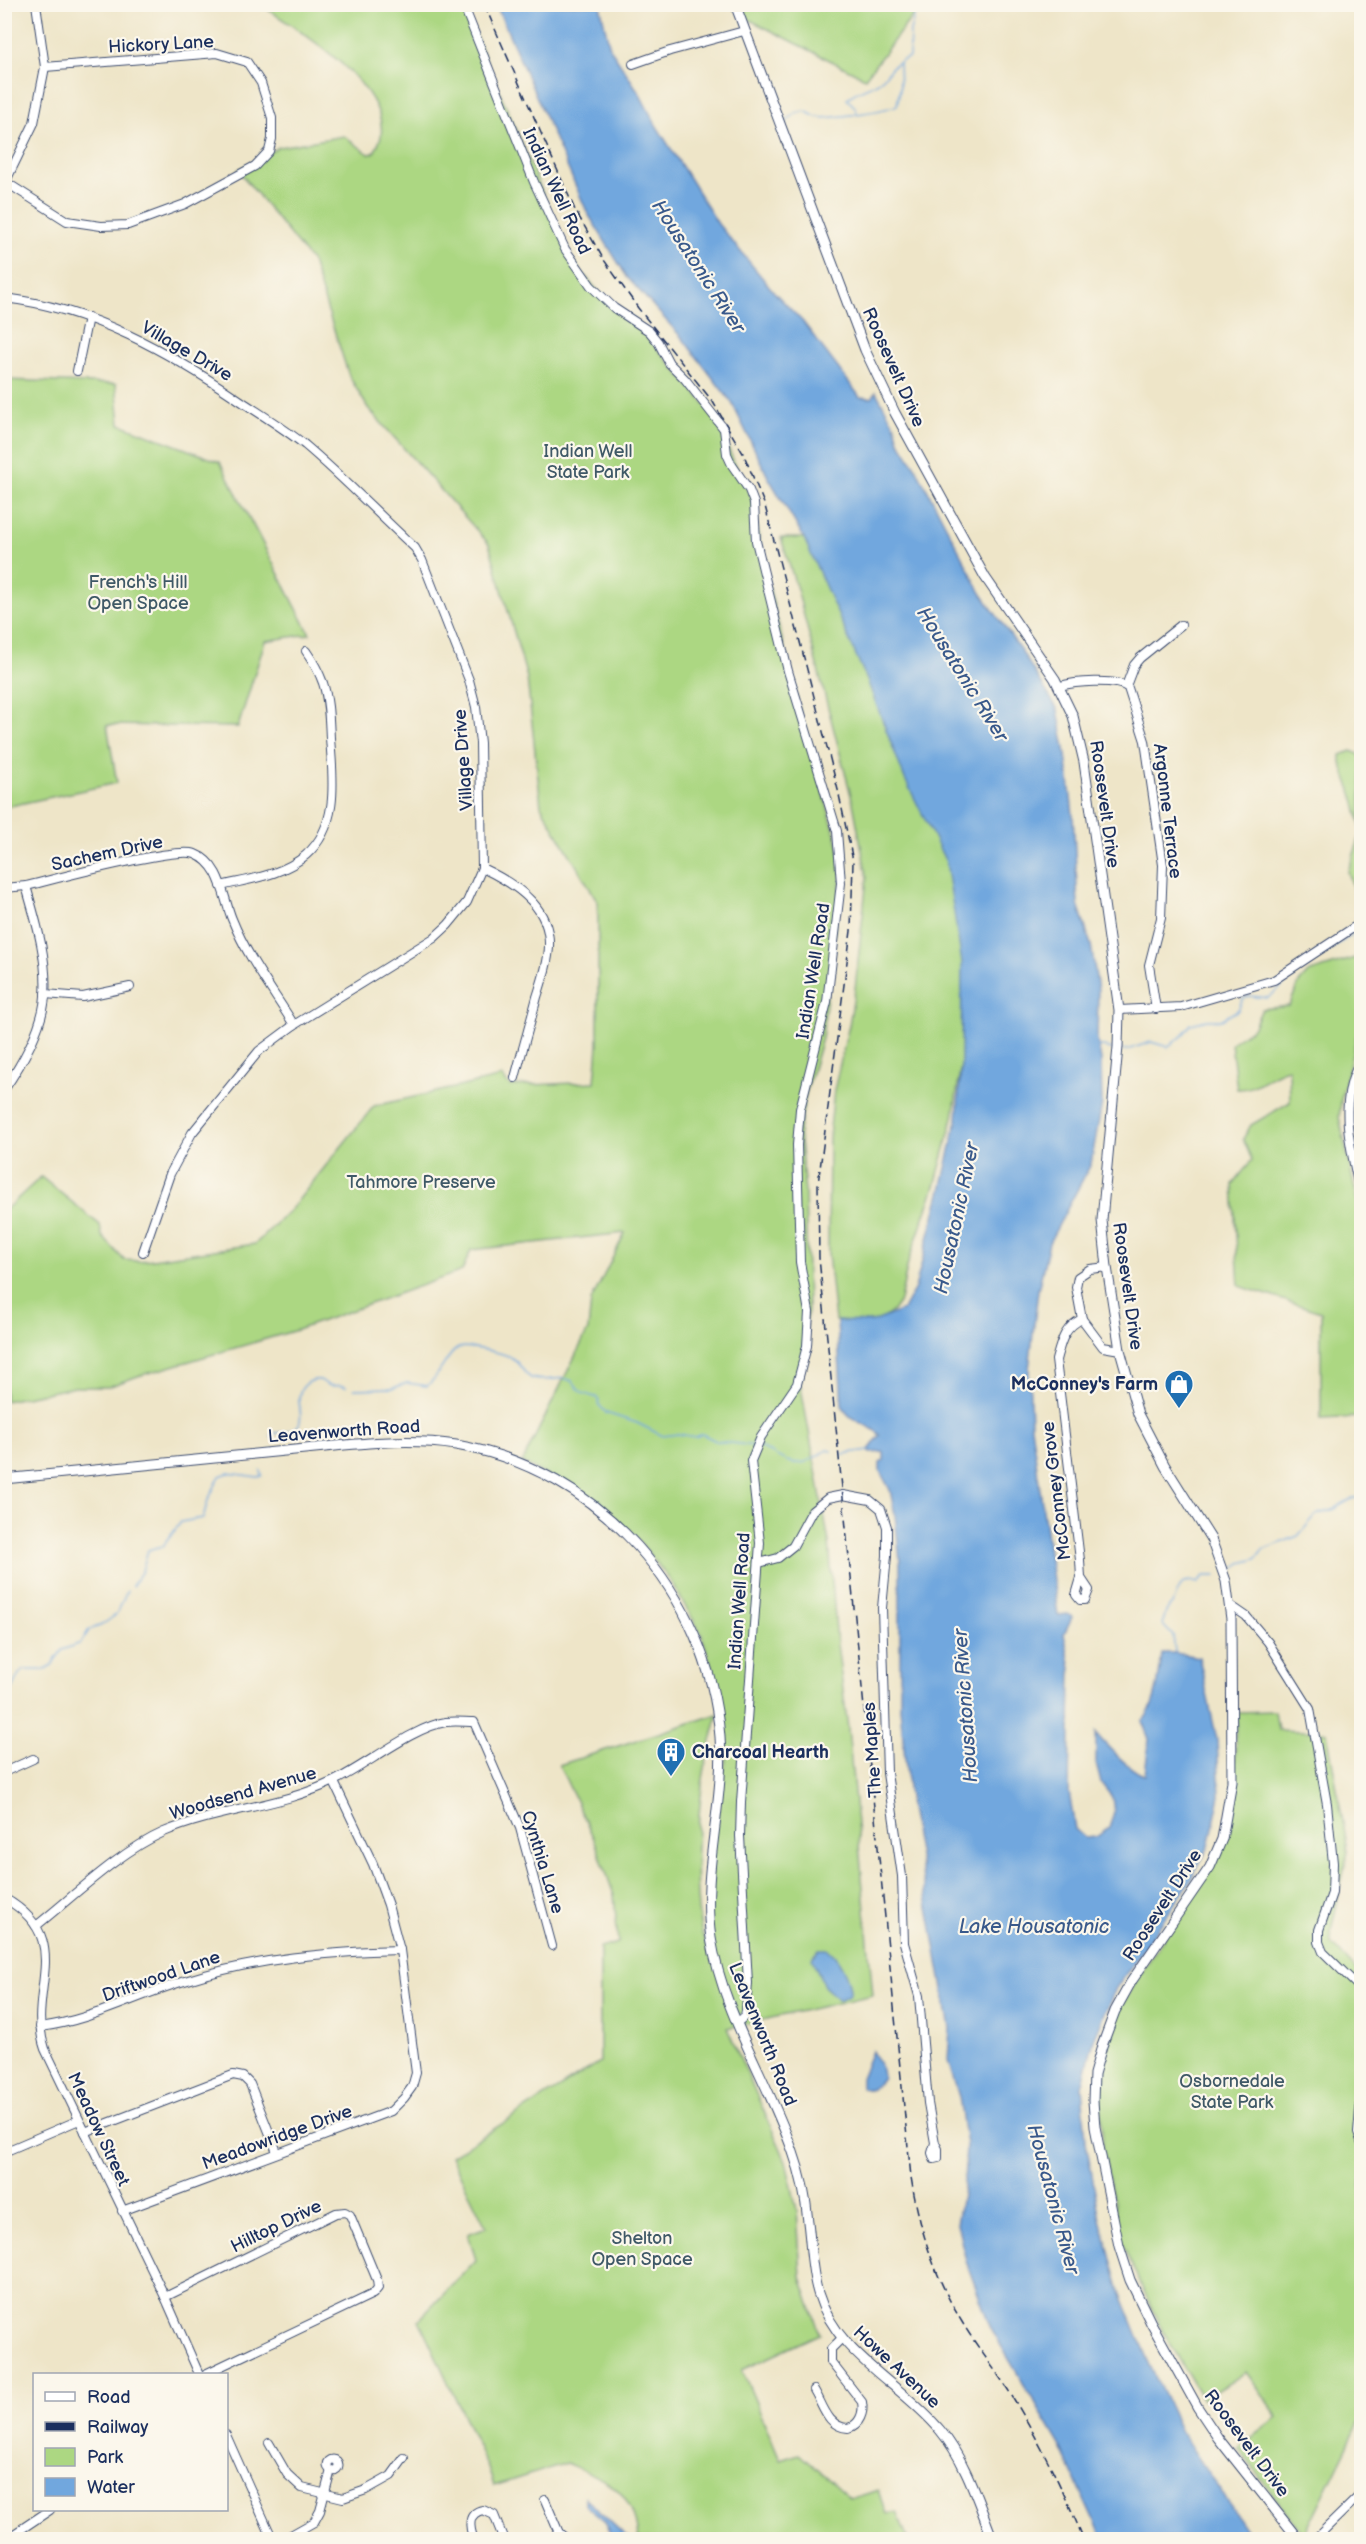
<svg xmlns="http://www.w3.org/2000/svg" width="1366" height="2544" viewBox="0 0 1366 2544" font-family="'Balsamiq Sans',sans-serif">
<rect width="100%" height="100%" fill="#fbf7ec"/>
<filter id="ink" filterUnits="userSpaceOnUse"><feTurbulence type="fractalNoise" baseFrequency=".0167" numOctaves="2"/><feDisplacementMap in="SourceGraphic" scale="12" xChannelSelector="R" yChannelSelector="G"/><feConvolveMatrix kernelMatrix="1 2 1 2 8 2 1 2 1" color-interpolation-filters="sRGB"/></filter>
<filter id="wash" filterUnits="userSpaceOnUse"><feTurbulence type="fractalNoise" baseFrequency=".008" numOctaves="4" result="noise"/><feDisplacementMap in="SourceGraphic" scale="24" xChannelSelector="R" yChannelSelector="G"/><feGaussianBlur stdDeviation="1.35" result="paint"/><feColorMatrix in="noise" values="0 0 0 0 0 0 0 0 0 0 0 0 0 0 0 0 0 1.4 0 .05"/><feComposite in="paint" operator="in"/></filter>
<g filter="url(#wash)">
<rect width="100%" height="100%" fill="#eee5c8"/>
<g fill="#acd782" stroke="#648370" stroke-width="1.5">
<path d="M 261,5 L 463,5 L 571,260 L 609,303 L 636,324 L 716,417 L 734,462 L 754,502 L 761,554 L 800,711 L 843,861 L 822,1038 L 806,1093 L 799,1131 L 805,1191 L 808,1309 L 800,1382 L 829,1542 L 837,1644 L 848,1728 L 873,1995 L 727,2028 L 786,2161 L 797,2210 L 801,2277 L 820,2334 L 742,2370 L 780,2459 L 799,2453 L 851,2499 L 878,2490 L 886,2514 L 897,2512 L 908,2539 L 638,2539 C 634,2489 608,2481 566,2463 L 494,2486 L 488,2468 L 419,2320 L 476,2260 L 468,2234 L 486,2227 L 451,2156 L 600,2062 L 600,1948 L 618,1943 L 614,1895 L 595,1841 L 559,1765 L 718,1714 C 712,1737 705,1762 702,1786 C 697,1828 690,1914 708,1950 L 706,1932 L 715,1811 L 727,1755 L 725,1723 L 718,1686 L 701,1633 L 670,1580 L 632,1532 L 580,1492 L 522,1463 L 588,1330 L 591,1301 L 625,1233 L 471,1250 L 462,1271 L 297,1330 L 138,1376 L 108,1387 L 75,1387 L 5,1401 L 5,1210 L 41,1177 L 100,1225 L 102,1236 L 124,1260 L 139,1261 L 255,1244 L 291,1209 L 374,1106 L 502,1077 L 510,1086 L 595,1082 L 598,1045 L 598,902 L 541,806 L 527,678 L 489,544 L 368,408 L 349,376 L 312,262 L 238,170 L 279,147 L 344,136 L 369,154 L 374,153 C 376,148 380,142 381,136 C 389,84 297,29 261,5 Z"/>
<path d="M 743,5 L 743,4 L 921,5 L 865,78 L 748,19 Z"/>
<path d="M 5,380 L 116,384 L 120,424 L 220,462 L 310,634 L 265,641 L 238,727 L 107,725 L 117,783 L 5,807 Z"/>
<path d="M 781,538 L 809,538 L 961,878 L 965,1059 L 960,1071 L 953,1118 L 935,1186 L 908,1263 L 900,1301 L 893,1311 L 884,1318 L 867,1325 L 849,1325 L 835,1321 L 828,1254 L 829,1138 L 834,1090 L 849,1025 L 855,989 L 867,877 L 853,803 L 797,589 Z"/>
<path d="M 1351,751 L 1361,755 L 1361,828 L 1354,799 L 1341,763 L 1341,755 Z"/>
<path d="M 1361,834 L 1361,902 L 1357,902 L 1348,871 Z"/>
<path d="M 1361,956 L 1361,1019 L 1342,1095 L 1339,1117 L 1361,1217 L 1361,1417 L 1321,1419 L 1321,1312 L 1239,1286 L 1233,1184 L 1252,1160 L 1243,1139 L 1251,1125 L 1290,1102 L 1289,1069 C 1268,1073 1258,1090 1237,1089 L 1231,1043 L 1253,1028 L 1262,1009 L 1289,1006 L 1299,983 L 1308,973 Z"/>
<path d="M 1275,1711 L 1278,1730 L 1327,1732 L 1348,1851 L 1331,1931 L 1332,1944 L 1362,1977 L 1362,2417 L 1304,2535 L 1238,2448 L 1278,2417 L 1246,2372 L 1203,2400 L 1160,2326 L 1123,2246 L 1103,2150 L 1100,2080 L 1107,2038 L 1120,2007 L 1222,1845 L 1230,1824 L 1238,1712 Z"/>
</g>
<g fill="#71a7de" stroke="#466b9e" stroke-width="1.5">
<path d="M 496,5 L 600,5 L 610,48 L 638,91 L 656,125 L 718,224 L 774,292 L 803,322 L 860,397 L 872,398 L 876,392 L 895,426 L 899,441 L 916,468 L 981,593 L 1022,652 L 1058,710 L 1066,754 L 1073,815 L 1078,904 L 1091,945 L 1098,990 L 1097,1040 L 1101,1060 L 1102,1103 L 1091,1164 L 1049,1243 L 1038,1290 L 1029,1369 L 1031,1426 L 1058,1615 L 1068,1614 L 1072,1617 L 1064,1634 L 1071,1668 L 1069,1792 L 1075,1829 L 1085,1838 L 1096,1837 L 1109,1828 L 1114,1812 L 1112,1797 L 1101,1783 L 1096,1764 L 1096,1733 C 1103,1743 1134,1774 1145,1775 L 1149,1739 L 1142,1721 C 1156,1710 1160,1670 1162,1653 L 1175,1653 L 1199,1657 L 1217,1740 L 1220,1796 L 1209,1846 L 1186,1888 L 1116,1988 L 1094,2039 L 1082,2086 L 1086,2142 L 1100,2219 L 1120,2292 L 1148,2361 L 1181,2432 L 1252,2539 L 1103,2539 L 1060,2445 L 991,2329 L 966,2261 L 957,2224 L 964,2183 L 966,2145 L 959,2097 L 948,2060 L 950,2028 L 910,1808 L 900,1708 L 900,1561 L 895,1515 L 890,1490 L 880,1471 L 880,1463 L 884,1460 L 884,1452 L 870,1453 L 869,1450 L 880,1435 C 869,1423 849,1423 842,1405 L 837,1321 L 873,1322 L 903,1310 L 915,1288 L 941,1190 L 957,1120 L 961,1063 L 962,963 L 946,862 L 905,779 L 867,680 L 803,536 L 768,477 L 732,403 L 683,339 L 627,277 L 588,214 Z"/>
<path d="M 819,1949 L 827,1949 C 838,1955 851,1981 850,1994 L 839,2000 L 824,1986 L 812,1958 Z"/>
<path d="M 872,2051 L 882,2070 L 883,2077 C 878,2085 869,2093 861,2087 L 861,2078 Z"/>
<path d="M 585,2498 L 629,2539 L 614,2539 L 605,2522 L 585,2505 Z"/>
</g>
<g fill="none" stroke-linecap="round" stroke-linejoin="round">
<g stroke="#71a7de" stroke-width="1.5">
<path d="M 857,113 L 855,107 L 847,99 C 855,90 871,88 881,80 C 889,74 888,67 898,63"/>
<path d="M 786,122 L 796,113 L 804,111 C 809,112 812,116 817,117 C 826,120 890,110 897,105 L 900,89 L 899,62 L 909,57 L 910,31 L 918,4"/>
<path d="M 1097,1046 L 1113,1049"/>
<path d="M 1122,1050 L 1127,1050 L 1151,1042 L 1168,1047 L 1182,1036 L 1191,1024 L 1207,1020 L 1221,1020 L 1238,1010 L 1243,999 L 1249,996 L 1268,998 C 1278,990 1287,982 1296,973 L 1362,928"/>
<path d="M 354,1389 L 393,1388 L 407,1383 L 427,1386 C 440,1376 448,1352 459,1348 C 467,1345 505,1353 512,1358 C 520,1363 523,1373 531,1378 C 545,1384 559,1374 572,1381 C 576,1383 577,1389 580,1391 C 585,1395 592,1396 598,1398 L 600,1406 L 606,1413 L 637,1423 L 663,1436 L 678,1434 L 695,1437 L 702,1434 L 716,1441 L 755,1446"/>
<path d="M 271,1437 L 275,1433 C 323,1430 285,1401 306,1384 C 310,1381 315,1379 320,1380 C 323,1381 325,1384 328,1385 C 334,1387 339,1384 346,1387"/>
<path d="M 759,1447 C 775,1453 787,1467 805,1462 C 813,1460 820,1453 827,1450 L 832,1451"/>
<path d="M 843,1454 L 869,1450"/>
<path d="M 1231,1571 L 1241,1563 L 1256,1559 L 1263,1550 L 1298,1536 L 1316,1515 L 1332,1510 L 1353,1498 L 1362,1498"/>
<path d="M 132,1586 L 142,1571 L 148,1550 L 163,1546 L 181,1522 L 203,1518 L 208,1500 L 220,1476 L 228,1473 L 258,1477 L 262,1476 L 261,1471"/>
<path d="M 1175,1652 L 1173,1636 L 1162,1624 C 1164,1620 1165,1614 1167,1610 C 1169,1606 1174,1603 1175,1599 C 1180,1586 1182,1577 1198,1583 L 1204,1576 L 1216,1576"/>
<path d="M 4,1692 L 11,1690 L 19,1674 L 25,1670 L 43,1670 L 52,1665 L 62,1650 L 81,1643 L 89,1630 L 102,1625 L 117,1614 L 127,1591"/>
</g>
</g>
</g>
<g filter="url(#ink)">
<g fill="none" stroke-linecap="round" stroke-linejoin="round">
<g stroke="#3b4a6e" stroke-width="10">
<g id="minor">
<path d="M 463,4 L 534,182 L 565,249 L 591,286 L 614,308 L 649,331 L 658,342 L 669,363 L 685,379 L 724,429 L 727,454 L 732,465 L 749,490 L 754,503 L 756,541 L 788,671 L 837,831 L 841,883 L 827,1002 L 800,1109 L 797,1145 L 800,1262 L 809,1312 L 807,1346 L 797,1384 L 761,1437 L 751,1461 L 760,1543 L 741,1802 L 740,1836 L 748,1983 L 746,2011 L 745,2016 L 738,2022"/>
<path d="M 633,64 L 670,51 L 744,31"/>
<path d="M 4,181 L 67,221 L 101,226 L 128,225 L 185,204 L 255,166 L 269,151 L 272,139 L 272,118 L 261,83 L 247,62 L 217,53 L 45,67"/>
<path d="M 4,185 L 34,123 L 45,67 L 36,4"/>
<path d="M 4,298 C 92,308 169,352 241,401 C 262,415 285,429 305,445 C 343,477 378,514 415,548 L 422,560 L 469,680 L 476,707 L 480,743 L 482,868 L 467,902 L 448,925 L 434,938 L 294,1025 L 259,1051 L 192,1133 L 170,1174 L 143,1252"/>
<path d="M 77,371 L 88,317"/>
<path d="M 1060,686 C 1073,682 1118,678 1128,688 L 1145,741 L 1163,865 L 1161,918 L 1149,965 L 1156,1009"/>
<path d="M 1126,686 L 1134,665 L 1140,658 L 1181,625"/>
<path d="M 482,868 C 518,885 556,910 548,956 C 546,970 541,984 537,997 C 530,1024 522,1051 515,1078"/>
<path d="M 221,886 C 250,879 283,875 306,855 C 340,825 333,778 330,738 C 329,720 329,701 323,683 C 319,672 313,661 306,651"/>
<path d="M 4,888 L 26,886 C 55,879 175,846 195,854 C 221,864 223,897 232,919 C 247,957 273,991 294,1025"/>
<path d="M 45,994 L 83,997 L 130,987"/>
<path d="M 1119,1010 L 1181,1007 L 1274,980 L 1362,922"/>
<path d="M 1362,1059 C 1335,1101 1352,1154 1362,1200"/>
<path d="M 4,1090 C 21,1065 43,1027 45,996 C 48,960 36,921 26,886"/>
<path d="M 1082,1319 L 1076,1287 L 1078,1277 L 1090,1269 L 1107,1267"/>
<path d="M 759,1563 L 778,1558 L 793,1546 L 812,1511 L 828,1498 L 843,1495 L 870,1500 L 881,1509 L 887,1527 L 887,1556 L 882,1608 L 887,1773 L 902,1876 L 904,1943 L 919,1996 L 928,2103 L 935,2143 L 932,2153 L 934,2159 L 938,2158 L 938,2149 L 935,2143"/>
<path d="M 1081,1578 L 1089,1590 L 1085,1600 L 1080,1600 L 1076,1595 L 1081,1578 L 1080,1560 L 1056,1360 C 1061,1342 1064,1327 1082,1319 L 1103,1347 L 1120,1350"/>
<path d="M 1230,1605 L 1246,1616 L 1268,1642 L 1310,1709 L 1327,1804 L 1333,1863 L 1332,1893 L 1319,1930 L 1319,1942 L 1323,1952 L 1362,1990"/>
<path d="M 4,1772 L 33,1759"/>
<path d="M 4,1898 C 78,1940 25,1991 45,2049 L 165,2297 L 199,2374"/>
<path d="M 36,1926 C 75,1895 119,1852 164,1832 C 219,1809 280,1807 334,1781 C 364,1767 415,1726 446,1722 C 455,1721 465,1722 474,1722 L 520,1828 L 552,1946"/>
<path d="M 40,2027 C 94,2020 136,1995 188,1980 C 257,1958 328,1952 400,1950"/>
<path d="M 1362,2087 L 1358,2133 L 1362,2145"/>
<path d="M 85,2132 L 233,2075 L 243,2077 L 250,2084 L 277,2152"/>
<path d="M 4,2152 L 79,2120"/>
<path d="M 122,2211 L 391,2111 L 404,2098 L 412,2087 L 416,2073 L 400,1950 L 388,1905 L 373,1864 L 334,1782"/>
<path d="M 165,2297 L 336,2213 L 345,2212 L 350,2215 L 377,2280 L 378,2288 L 373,2294 L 205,2374"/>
<path d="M 814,2390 C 823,2404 827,2427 848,2428 C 860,2425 864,2412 862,2402 L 831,2362 L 831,2349 L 841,2339"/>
<path d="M 226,2435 L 273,2540"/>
<path d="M 269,2443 L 287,2474 L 302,2488 L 343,2498 L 366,2490 L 391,2476 L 404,2458"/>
<circle cx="333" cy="2465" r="5.5"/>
<path d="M 545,2500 L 559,2533"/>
<path d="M 5,2540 L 50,2510"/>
<path d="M 282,2540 L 314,2522 L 320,2511 L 331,2470"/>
<path d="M 474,2540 C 469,2527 467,2513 483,2510 L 494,2515 L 504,2540"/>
<path d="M 547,2540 L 559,2533 L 568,2540"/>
<path d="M 1314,2540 L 1362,2493"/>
</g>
</g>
<g stroke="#3b4a6e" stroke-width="11">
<g id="major">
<path d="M 735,4 L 865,350 L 895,413 L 985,577 L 1055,679 L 1073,716 L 1084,762 L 1119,1010 L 1118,1047 L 1102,1220 L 1107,1267 L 1120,1350 L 1138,1414 L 1165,1466 L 1211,1539 L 1226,1581 L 1231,1619 L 1232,1782 L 1222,1839 L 1210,1867 L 1131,1982 L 1115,2011 L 1102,2046 L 1094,2074 L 1093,2101 L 1095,2127 L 1119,2246 L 1130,2280 L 1151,2323 L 1198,2408 L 1218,2438 L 1299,2540"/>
<path d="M 4,1479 L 335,1446 C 376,1442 415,1439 456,1445 C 599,1469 709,1594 720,1737 C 725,1804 701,1871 711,1938 C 723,2014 768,2080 793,2152 C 801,2174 806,2198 808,2222 C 811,2245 811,2270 818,2293 C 837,2356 900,2382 940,2430 C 966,2461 978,2502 993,2540"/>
</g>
</g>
<use href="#minor" stroke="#fff" stroke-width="8"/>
<use href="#major" stroke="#fff" stroke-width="9"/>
<path stroke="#1b2f5e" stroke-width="1.5" stroke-dasharray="9 4.5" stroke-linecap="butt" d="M 484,4 L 575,210 L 604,260 L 638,308 L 713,402 L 744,455 L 765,506 L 838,790 L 853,861 L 851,931 L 818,1184 L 819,1258 L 911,2177 C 919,2228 935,2278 962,2322 C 978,2349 999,2374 1015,2401 C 1042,2446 1064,2492 1084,2540"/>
</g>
</g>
<defs>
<g id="shop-pin" transform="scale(1.5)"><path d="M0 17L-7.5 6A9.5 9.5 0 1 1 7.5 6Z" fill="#1f6fb2" stroke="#fbf7ec"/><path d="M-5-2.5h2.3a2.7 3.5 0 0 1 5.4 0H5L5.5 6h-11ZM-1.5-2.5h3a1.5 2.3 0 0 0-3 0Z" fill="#fff"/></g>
<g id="building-pin" transform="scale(1.5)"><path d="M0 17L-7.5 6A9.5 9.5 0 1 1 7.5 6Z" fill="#1f6fb2" stroke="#fbf7ec"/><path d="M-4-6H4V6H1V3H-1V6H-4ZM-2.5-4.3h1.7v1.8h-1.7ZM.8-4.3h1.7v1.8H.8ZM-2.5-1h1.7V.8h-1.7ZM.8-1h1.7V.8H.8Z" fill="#fff"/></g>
</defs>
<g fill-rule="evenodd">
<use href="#shop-pin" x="1179" y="1384"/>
<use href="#building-pin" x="671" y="1752"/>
</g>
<g text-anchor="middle" stroke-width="4.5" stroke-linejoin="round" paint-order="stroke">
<g font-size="18" fill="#1b2f5e" stroke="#fbf7ec">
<text transform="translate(161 44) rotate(-3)" y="6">Hickory Lane</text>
<text transform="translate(557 191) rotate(65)" y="6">Indian Well Road</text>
<text transform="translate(187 351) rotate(30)" y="6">Village Drive</text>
<text transform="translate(894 367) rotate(66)" y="6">Roosevelt Drive</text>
<text transform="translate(463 760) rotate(-94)" y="6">Village Drive</text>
<text transform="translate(1105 804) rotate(82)" y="6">Roosevelt Drive</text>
<text transform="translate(1168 811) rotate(83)" y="6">Argonne Terrace</text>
<text transform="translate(107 853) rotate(-12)" y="6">Sachem Drive</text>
<text transform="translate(813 971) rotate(-81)" y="6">Indian Well Road</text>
<text transform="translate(1128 1286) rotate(82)" y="6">Roosevelt Drive</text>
<text transform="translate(344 1431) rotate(-4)" y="6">Leavenworth Road</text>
<text transform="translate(1056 1491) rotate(-97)" y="6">McConney Grove</text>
<text transform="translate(739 1601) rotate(-86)" y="6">Indian Well Road</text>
<text transform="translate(872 1750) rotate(-94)" y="6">The Maples</text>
<text transform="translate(243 1793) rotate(-16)" y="6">Woodsend Avenue</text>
<text transform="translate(543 1862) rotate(73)" y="6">Cynthia Lane</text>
<text transform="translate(1162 1905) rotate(-57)" y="6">Roosevelt Drive</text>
<text transform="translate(161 1976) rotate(-19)" y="6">Driftwood Lane</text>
<text transform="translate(763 2034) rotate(68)" y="6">Leavenworth Road</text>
<text transform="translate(99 2129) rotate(65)" y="6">Meadow Street</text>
<text transform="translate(277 2137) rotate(-20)" y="6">Meadowridge Drive</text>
<text transform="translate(276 2226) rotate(-26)" y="6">Hilltop Drive</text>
<text transform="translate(897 2367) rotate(43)" y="6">Howe Avenue</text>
<text transform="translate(1247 2443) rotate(53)" y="6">Roosevelt Drive</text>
</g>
<g font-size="18" fill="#3f5967" stroke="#fbf7ec">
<text x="588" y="457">Indian Well<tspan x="588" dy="21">State Park</tspan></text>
<text x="138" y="588">French's Hill<tspan x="138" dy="21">Open Space</tspan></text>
<text x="421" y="1188">Tahmore Preserve</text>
<text x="1232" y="2087">Osbornedale<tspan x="1232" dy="21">State Park</tspan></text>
<text x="642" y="2244">Shelton<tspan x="642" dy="21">Open Space</tspan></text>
</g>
<g font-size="18" font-weight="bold" fill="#1b2f5e" stroke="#fbf7ec" text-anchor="end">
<text x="1158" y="1390">McConney's Farm</text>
<text x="692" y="1758" text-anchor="start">Charcoal Hearth</text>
</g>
<g font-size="20" font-style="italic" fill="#39598b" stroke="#fbf7ec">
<text transform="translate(699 266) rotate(57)" y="7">Housatonic River</text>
<text transform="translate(963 674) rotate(58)" y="7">Housatonic River</text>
<text transform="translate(956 1218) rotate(-78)" y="7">Housatonic River</text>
<text transform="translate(965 1706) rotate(-94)" y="7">Housatonic River</text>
<text x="1034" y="1933">Lake Housatonic</text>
<text transform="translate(1054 2199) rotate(75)" y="7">Housatonic River</text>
</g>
</g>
<rect width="1366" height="2544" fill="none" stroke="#fbf7ec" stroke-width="24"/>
<rect x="33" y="2373" width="195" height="138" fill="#fbf7ec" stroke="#a1a7b3" stroke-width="1.5"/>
<rect x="45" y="2392" width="30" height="9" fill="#ffffff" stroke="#a1a7b3" stroke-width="1.5"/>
<text x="87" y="2403" font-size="18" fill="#1b2f5e">Road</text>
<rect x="45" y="2422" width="30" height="9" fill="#1b2f5e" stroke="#a1a7b3" stroke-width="1.5"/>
<text x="87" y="2433" font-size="18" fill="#1b2f5e">Railway</text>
<rect x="45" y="2448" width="30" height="18" fill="#acd782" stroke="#a1a7b3" stroke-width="1.5"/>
<text x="87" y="2463" font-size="18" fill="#1b2f5e">Park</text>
<rect x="45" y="2478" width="30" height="18" fill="#71a7de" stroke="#a1a7b3" stroke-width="1.5"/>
<text x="87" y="2493" font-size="18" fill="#1b2f5e">Water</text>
</svg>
